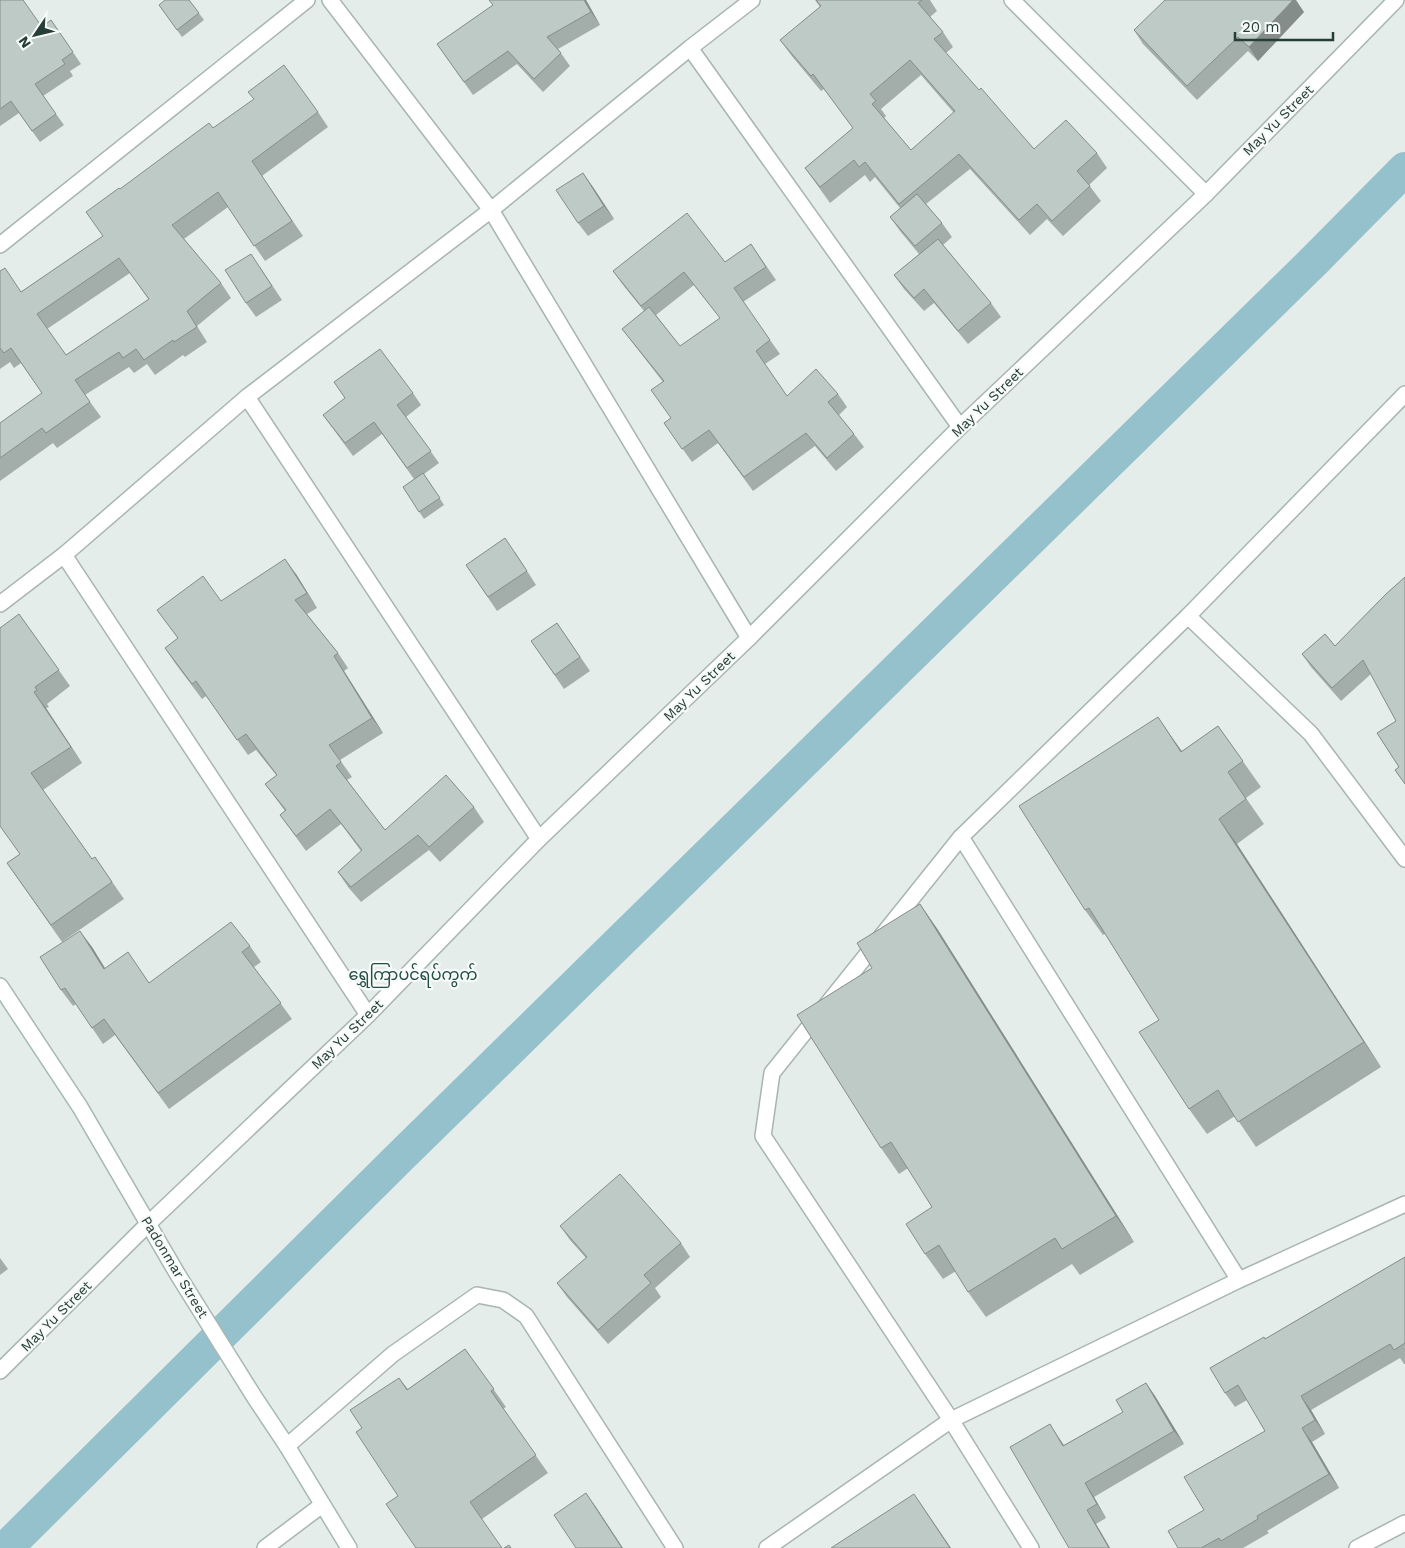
<svg xmlns="http://www.w3.org/2000/svg" width="1405" height="1548" viewBox="0 0 1405 1548" font-family="'Work Sans','Noto Sans Myanmar',sans-serif">
<rect width="100%" height="100%" fill="#e5edea"/>
<g fill="none" stroke-linecap="round" stroke-linejoin="round">
<path stroke="#94c1cc" stroke-width="34" d="M 6,1548 L 402,1155 L 1316,259 L 1405,169"/>
<g stroke="#a8b5b1" stroke-width="18">
<g id="street">
<path d="M 330,0 L 491,210 L 749,638"/>
<path d="M 1012,0 L 1206,194"/>
<path d="M 690,48 L 960,427"/>
<path d="M 0,245 L 307,0"/>
<path d="M 247,397 L 539,839"/>
<path d="M 64,555 L 368,1015"/>
<path d="M 0,604 L 64,555 L 247,397 L 491,210 L 690,48 L 752,0"/>
<path d="M 1188,616 L 1311,734 L 1405,859"/>
<path d="M 961,837 L 1239,1280"/>
<path d="M 0,1371 L 149,1223 L 368,1015 L 539,839 L 749,638 L 960,427 L 1206,194 L 1396,0"/>
<path d="M 287,1446 L 393,1354 L 477,1295 L 503,1300 L 526,1316 L 675,1548"/>
<path d="M 265,1548 L 322,1505"/>
<path d="M 767,1548 L 951,1420 L 1239,1280 L 1405,1204"/>
<path d="M 1031,1548 L 951,1420 L 763,1136 L 772,1073 L 961,837 L 1188,616 L 1405,394"/>
<path d="M 1357,1548 L 1405,1523"/>
</g>
</g>
<g stroke="#a5b8b2" stroke-width="18">
<path id="secondary" d="M 0,986 L 80,1107 L 178,1275 L 255,1398 L 287,1446 L 349,1548"/>
</g>
<use href="#street" stroke="#fff" stroke-width="15"/>
<use href="#secondary" stroke="#fff" stroke-width="15"/>
</g>
<g fill="#a3aeaa" fill-rule="evenodd">
<path d="M 0,0 L 42,27 L 51,20 L 81,64 L 70,71 L 73,76 L 43,96 L 64,125 L 40,142 L 19,113 L 0,126 Z"/>
<path d="M 189,0 L 204,20 L 182,37 L 159,5 Z"/>
<path d="M 586,0 L 600,25 L 558,49 L 570,66 L 543,92 L 517,64 L 473,95 L 437,44 L 493,5 Z"/>
<path d="M 815,0 L 930,0 L 937,11 L 930,17 L 943,32 L 953,47 L 946,53 L 979,90 L 1034,149 L 1097,153 L 1107,168 L 1089,185 L 1101,201 L 1063,236 L 1047,219 L 1030,235 L 970,169 L 926,204 L 942,223 L 952,237 L 943,245 L 991,303 L 1001,317 L 968,344 L 934,303 L 924,311 L 904,289 L 894,275 L 919,254 L 900,231 L 890,217 L 900,208 L 875,177 L 870,182 L 865,175 L 830,203 L 805,168 L 853,128 L 824,89 L 821,91 L 791,55 L 780,40 L 820,7 ZM 921,75 L 954,113 L 911,150 L 884,118 L 886,116 L 881,109 Z"/>
<path d="M 1304,12 L 1258,61 L 1248,51 L 1197,100 L 1143,44 L 1134,30 Z"/>
<path d="M 318,112 L 328,127 L 262,176 L 303,236 L 265,261 L 228,207 L 184,239 L 221,283 L 231,298 L 197,326 L 207,342 L 185,357 L 183,355 L 155,375 L 147,364 L 134,373 L 129,367 L 85,395 L 101,417 L 57,448 L 53,443 L 0,481 L 0,423 L 42,393 L 21,363 L 14,368 L 10,362 L 0,369 L 0,271 L 21,292 L 103,236 L 120,189 L 213,128 ZM 130,273 L 149,300 L 66,355 L 47,329 Z"/>
<path d="M 583,173 L 614,219 L 588,236 L 578,223 Z"/>
<path d="M 751,244 L 776,280 L 743,302 L 780,354 L 765,364 L 787,396 L 838,394 L 847,407 L 839,415 L 854,434 L 864,447 L 836,471 L 815,446 L 753,491 L 718,443 L 692,462 L 664,423 L 671,418 L 663,382 L 632,342 L 622,329 L 644,311 L 623,285 L 613,271 L 725,262 ZM 694,285 L 720,318 L 680,346 L 656,315 Z"/>
<path d="M 260,267 L 282,300 L 256,317 L 246,303 Z"/>
<path d="M 334,382 L 413,393 L 421,405 L 406,417 L 439,463 L 424,474 L 444,505 L 424,519 L 403,487 L 414,479 L 382,434 L 353,456 L 323,415 L 345,398 Z"/>
<path d="M 515,552 L 536,585 L 497,611 L 466,565 Z"/>
<path d="M 296,574 L 317,608 L 307,614 L 338,653 L 348,668 L 344,671 L 383,733 L 340,760 L 352,777 L 347,780 L 385,830 L 474,807 L 484,822 L 440,862 L 429,850 L 361,902 L 348,887 L 338,872 L 361,851 L 341,824 L 306,851 L 280,815 L 285,811 L 265,784 L 277,776 L 256,750 L 248,755 L 206,696 L 202,699 L 175,663 L 165,648 L 178,638 L 157,610 L 221,601 Z"/>
<path d="M 1405,577 L 1405,784 L 1395,770 L 1399,767 L 1377,733 L 1396,721 L 1371,674 L 1341,701 L 1311,667 L 1302,654 L 1325,634 L 1335,646 L 1386,594 Z"/>
<path d="M 19,614 L 70,686 L 47,704 L 49,707 L 46,708 L 82,763 L 43,790 L 92,859 L 95,857 L 124,899 L 62,942 L 7,863 L 20,854 Z"/>
<path d="M 557,623 L 590,671 L 564,689 L 531,641 Z"/>
<path d="M 1218,726 L 1261,787 L 1246,798 L 1264,824 L 1237,844 L 1381,1067 L 1256,1147 L 1235,1116 L 1207,1134 L 1189,1109 L 1159,1020 L 1105,934 L 1103,935 L 1085,910 L 1176,743 L 1182,751 Z"/>
<path d="M 920,904 L 938,930 L 1134,1242 L 1080,1275 L 1072,1264 L 986,1317 L 968,1292 L 956,1271 L 943,1279 L 925,1254 L 932,1207 L 908,1168 L 899,1174 L 881,1148 L 872,968 Z"/>
<path d="M 250,946 L 261,962 L 254,967 L 292,1019 L 169,1109 L 115,1035 L 103,1044 L 76,1004 L 73,1006 L 61,990 L 92,947 L 105,968 L 149,983 Z"/>
<path d="M 560,1226 L 681,1243 L 690,1257 L 655,1288 L 661,1297 L 608,1344 L 567,1297 L 557,1283 L 586,1258 L 570,1240 Z"/>
<path d="M 1405,1257 L 1405,1364 L 1404,1364 L 1400,1358 L 1311,1410 L 1325,1434 L 1312,1442 L 1339,1488 L 1267,1531 L 1269,1533 L 1243,1548 L 1178,1548 L 1204,1510 L 1265,1431 L 1247,1400 L 1235,1407 L 1225,1393 L 1265,1339 Z"/>
<path d="M 0,1258 L 8,1269 L 0,1275 Z"/>
<path d="M 465,1349 L 506,1407 L 503,1409 L 548,1473 L 482,1519 L 362,1428 L 399,1378 L 408,1389 Z"/>
<path d="M 1146,1383 L 1155,1396 L 1184,1444 L 1094,1497 L 1106,1518 L 1096,1524 L 1110,1548 L 1069,1548 L 1059,1438 L 1064,1445 L 1123,1412 Z"/>
</g>
<g fill="#858d8b">
<path d="M 584,0 L 586,0 L 600,25 L 591,12 Z"/>
<path d="M 1293,0 L 1296,0 L 1304,12 L 1258,61 L 1249,47 Z"/>
<path d="M 583,173 L 593,187 L 614,219 L 604,206 Z"/>
<path d="M 285,559 L 296,574 L 317,608 L 307,593 Z"/>
<path d="M 334,656 L 344,671 L 383,733 L 372,718 Z"/>
<path d="M 34,692 L 46,708 L 82,763 L 71,747 Z"/>
<path d="M 1158,717 L 1176,743 L 1199,778 L 1181,752 Z"/>
<path d="M 1219,819 L 1237,844 L 1381,1067 L 1364,1042 Z"/>
<path d="M 920,904 L 938,930 L 1134,1242 L 1116,1216 Z"/>
<path d="M 80,931 L 92,947 L 115,985 L 104,969 Z"/>
<path d="M 1146,1383 L 1155,1396 L 1184,1444 L 1174,1431 Z"/>
<path d="M 1301,1396 L 1311,1410 L 1325,1434 L 1315,1420 Z"/>
<path d="M 1050,1424 L 1059,1438 L 1072,1459 L 1063,1446 Z"/>
<path d="M 1302,1428 L 1312,1442 L 1339,1488 L 1329,1474 Z"/>
<path d="M 1085,1483 L 1094,1497 L 1106,1518 L 1097,1504 Z"/>
<path d="M 586,1493 L 596,1507 L 623,1548 L 622,1548 Z"/>
<path d="M 914,1494 L 932,1520 L 951,1548 L 950,1548 Z"/>
<path d="M 1087,1510 L 1096,1524 L 1110,1548 L 1109,1548 Z"/>
</g>
<g fill="#becac6" stroke="#858d8b" fill-rule="evenodd">
<path d="M 0,0 L 23,0 L 42,27 L 51,20 L 73,52 L 62,60 L 65,64 L 35,84 L 56,114 L 32,131 L 11,101 L 0,109 Z"/>
<path d="M 165,0 L 189,0 L 199,13 L 177,30 L 159,5 Z"/>
<path d="M 489,0 L 584,0 L 591,12 L 547,37 L 561,53 L 534,79 L 508,51 L 464,82 L 437,44 L 493,5 Z"/>
<path d="M 816,0 L 922,0 L 918,3 L 943,32 L 934,39 L 979,90 L 981,88 L 1034,149 L 1066,120 L 1097,153 L 1077,171 L 1090,186 L 1052,221 L 1037,204 L 1019,220 L 959,154 L 899,204 L 865,162 L 859,167 L 854,160 L 820,187 L 805,168 L 853,128 L 813,74 L 811,76 L 780,40 L 821,6 ZM 910,60 L 955,111 L 911,150 L 872,104 L 876,101 L 870,94 Z"/>
<path d="M 1165,0 L 1293,0 L 1249,47 L 1238,37 L 1187,86 L 1134,30 Z"/>
<path d="M 284,65 L 318,112 L 252,161 L 292,221 L 254,246 L 218,192 L 172,225 L 221,283 L 187,311 L 197,327 L 174,342 L 173,340 L 144,360 L 136,349 L 123,358 L 119,352 L 75,380 L 90,402 L 46,433 L 42,428 L 0,458 L 0,423 L 42,393 L 11,348 L 4,353 L 0,348 L 0,271 L 5,268 L 21,292 L 103,236 L 86,212 L 119,188 L 120,189 L 209,123 L 213,128 L 254,99 L 248,92 ZM 119,258 L 149,299 L 66,355 L 37,314 Z"/>
<path d="M 583,173 L 604,206 L 578,223 L 556,190 Z"/>
<path d="M 917,194 L 942,223 L 915,246 L 890,217 Z"/>
<path d="M 687,213 L 725,262 L 751,244 L 766,267 L 734,288 L 770,340 L 756,351 L 787,396 L 816,369 L 838,394 L 828,402 L 854,434 L 827,458 L 806,433 L 744,477 L 709,430 L 682,449 L 664,423 L 671,418 L 651,390 L 664,381 L 622,329 L 649,307 L 680,346 L 720,318 L 684,272 L 641,306 L 613,271 Z"/>
<path d="M 938,239 L 991,303 L 958,331 L 924,289 L 914,298 L 894,275 Z"/>
<path d="M 251,254 L 272,286 L 246,303 L 225,270 Z"/>
<path d="M 380,349 L 413,393 L 397,405 L 431,451 L 407,468 L 374,422 L 345,443 L 323,415 L 345,398 L 334,382 Z"/>
<path d="M 423,473 L 440,498 L 419,512 L 403,487 Z"/>
<path d="M 505,538 L 527,571 L 488,597 L 466,565 Z"/>
<path d="M 285,559 L 307,593 L 295,600 L 338,653 L 334,656 L 372,718 L 329,745 L 341,762 L 336,766 L 385,830 L 446,775 L 474,807 L 429,847 L 418,835 L 351,887 L 338,872 L 362,850 L 330,809 L 296,836 L 280,815 L 286,810 L 265,784 L 277,775 L 246,734 L 237,740 L 196,681 L 192,684 L 165,648 L 178,638 L 157,610 L 203,576 L 221,601 Z"/>
<path d="M 1405,577 L 1405,784 L 1395,770 L 1399,767 L 1377,733 L 1396,721 L 1363,660 L 1332,688 L 1302,654 L 1325,634 L 1335,646 L 1386,594 Z"/>
<path d="M 19,614 L 59,670 L 35,687 L 37,690 L 34,692 L 71,747 L 31,773 L 92,859 L 95,857 L 112,882 L 51,925 L 7,863 L 20,854 L 0,826 L 0,628 Z"/>
<path d="M 557,623 L 580,657 L 555,675 L 531,641 Z"/>
<path d="M 1158,717 L 1181,752 L 1218,726 L 1243,761 L 1228,772 L 1246,799 L 1219,819 L 1364,1042 L 1238,1122 L 1218,1090 L 1189,1109 L 1139,1032 L 1159,1020 L 1089,908 L 1085,910 L 1019,806 Z"/>
<path d="M 920,904 L 1116,1216 L 1062,1249 L 1055,1238 L 968,1292 L 939,1245 L 925,1254 L 906,1224 L 932,1207 L 891,1142 L 881,1148 L 797,1015 L 872,968 L 857,943 Z"/>
<path d="M 231,922 L 250,946 L 242,952 L 281,1003 L 158,1093 L 104,1019 L 92,1028 L 65,988 L 61,990 L 40,957 L 80,931 L 104,969 L 128,952 L 149,983 Z"/>
<path d="M 620,1174 L 681,1243 L 644,1275 L 651,1283 L 598,1330 L 557,1283 L 587,1257 L 560,1226 Z"/>
<path d="M 1405,1257 L 1405,1343 L 1394,1350 L 1390,1344 L 1301,1396 L 1315,1420 L 1302,1428 L 1329,1474 L 1257,1516 L 1258,1519 L 1221,1541 L 1219,1538 L 1201,1548 L 1178,1548 L 1168,1531 L 1204,1510 L 1184,1477 L 1265,1431 L 1238,1385 L 1225,1393 L 1210,1368 L 1264,1337 L 1265,1339 Z"/>
<path d="M 465,1349 L 494,1389 L 491,1391 L 536,1455 L 470,1502 L 502,1548 L 416,1548 L 386,1504 L 398,1496 L 356,1432 L 362,1428 L 350,1410 L 399,1378 L 407,1390 Z"/>
<path d="M 1146,1383 L 1174,1431 L 1085,1483 L 1097,1504 L 1087,1510 L 1109,1548 L 1069,1548 L 1010,1447 L 1050,1424 L 1063,1446 L 1123,1412 L 1116,1400 Z"/>
<path d="M 586,1493 L 622,1548 L 576,1548 L 554,1515 Z"/>
<path d="M 914,1494 L 950,1548 L 831,1548 Z"/>
<path d="M 509,1545 L 511,1548 L 504,1548 Z"/>
</g>
<g text-anchor="middle" stroke-width="4.5" stroke-linejoin="round" paint-order="stroke">
<g font-size="14" fill="#263d38" stroke="#f6faf8">
<text transform="translate(1278 120) rotate(-45)" y="5">May Yu Street</text>
<text transform="translate(987 402) rotate(-44)" y="5">May Yu Street</text>
<text transform="translate(699 686) rotate(-44)" y="5">May Yu Street</text>
<text transform="translate(347 1034) rotate(-44)" y="5">May Yu Street</text>
<text transform="translate(175 1267) rotate(59)" y="5">Padonmar Street</text>
<text transform="translate(56 1316) rotate(-45)" y="5">May Yu Street</text>
</g>
<g font-size="16" fill="#244d45" stroke="#f6faf8">
<text x="413" y="980">ရွှေကြာပင်ရပ်ကွက်</text>
</g>
</g>
<g transform="translate(35 35) rotate(235)" stroke="#f6faf8" stroke-width="4" paint-order="stroke">
<path d="M0-4L9 19L0 12L-9 19Z" fill="#263d38"/>
<text y="-8" font-size="14" font-weight="bold" text-anchor="middle" fill="#263d38">N</text>
</g>
<path d="M1235 32v8h98v-8" fill="none" stroke="#263d38" stroke-width="2.5"/>
<text x="1242" y="32" font-size="15" fill="#263d38" stroke="#f6faf8" stroke-width="4" paint-order="stroke">20 m</text>
</svg>
